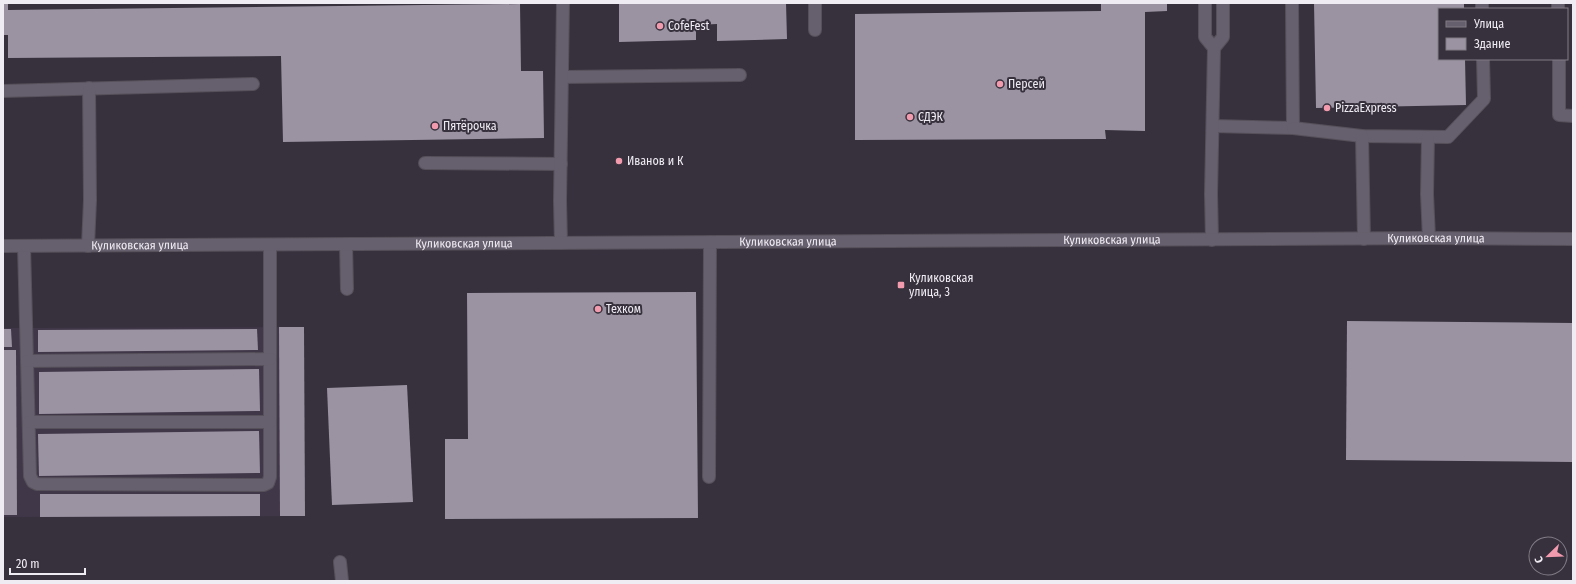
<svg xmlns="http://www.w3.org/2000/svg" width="1576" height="584" viewBox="0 0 1576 584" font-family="'Fira Sans Condensed',sans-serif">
<rect width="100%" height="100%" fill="#37313d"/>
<path fill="#403749" d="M 304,327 L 305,516 L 3,517 L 3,328 Z"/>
<g fill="#9b93a2">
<path d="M 3,3 L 8,3 L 8,10 L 520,4 L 521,71 L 543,71 L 544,138 L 283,142 L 281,56 L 8,58 L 8,35 L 3,35 Z"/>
<path d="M 619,3 L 786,3 L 787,39 L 717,41 L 717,24 L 696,25 L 696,40 L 619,42 Z"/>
<path d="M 1101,3 L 1167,3 L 1167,11 L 1145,12 L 1145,131 L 1105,130 L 1106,139 L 855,140 L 855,14 L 1101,11 Z"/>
<path d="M 1314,3 L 1464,3 L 1464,9 L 1439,9 L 1439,59 L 1465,59 L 1466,105 L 1316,108 Z"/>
<path d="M 696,292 L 698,518 L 445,519 L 445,439 L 468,439 L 467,293 Z"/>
<path d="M 1347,321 L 1573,323 L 1573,462 L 1346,460 Z"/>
<path d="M 279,327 L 304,327 L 305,516 L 280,516 Z"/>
<path d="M 3,329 L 11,329 L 12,347 L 3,347 Z"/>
<path d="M 257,329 L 258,350 L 38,352 L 38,330 Z"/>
<path d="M 3,350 L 16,350 L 17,515 L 3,515 Z"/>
<path d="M 259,369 L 260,411 L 39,414 L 39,372 Z"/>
<path d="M 407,385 L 413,502 L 332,505 L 327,388 Z"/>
<path d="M 259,431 L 260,473 L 39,476 L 38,434 Z"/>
<path d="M 40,494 L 260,494 L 260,516 L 40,517 Z"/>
</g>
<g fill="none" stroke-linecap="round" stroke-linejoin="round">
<g stroke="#55505a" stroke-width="14">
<g id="lane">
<path d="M 815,3 L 815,30"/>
<path d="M 1205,3 L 1205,37 L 1214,48"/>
<path d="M 1482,3 L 1482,9"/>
<path d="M 1558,3 L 1558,9"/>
<path d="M 1559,59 L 1559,115 L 1573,116"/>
<path d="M 562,77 L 740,75"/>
<path d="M 3,91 L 253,84"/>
<path d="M 1213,126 L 1293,128 L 1292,3"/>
<path d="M 1293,128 L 1362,136 L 1448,137 L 1484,99 L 1483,59"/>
<path d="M 1362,136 L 1364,239"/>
<path d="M 1428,137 L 1427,194 L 1429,238"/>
<path d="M 425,163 L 561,164"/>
<path d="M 1212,240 L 1211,194 L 1214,48 L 1223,37 L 1223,3"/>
<path d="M 561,243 L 560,201 L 563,3"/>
<path d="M 346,244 L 347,289"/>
<path d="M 24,246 L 30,476 L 33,482 L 37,484 L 264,485 L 268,483 L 270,477 L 270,245"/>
<path d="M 88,246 L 90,200 L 89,88"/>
<path d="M 27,361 L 270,359"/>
<path d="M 29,422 L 270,422"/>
<path d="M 709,477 L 710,242"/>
<path d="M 340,562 L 342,581"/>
</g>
</g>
<g stroke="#55505a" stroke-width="14">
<g id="secondary">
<path id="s1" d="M 3,246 L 1429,238 L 1573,239"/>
</g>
</g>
<use href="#lane" stroke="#665f6d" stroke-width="12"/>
<use href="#secondary" stroke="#665f6d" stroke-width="12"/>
</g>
<g fill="#f29aae" stroke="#37313d" stroke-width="1.5">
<circle cx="660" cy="26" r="4"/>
<circle cx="1000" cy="84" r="4"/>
<circle cx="1327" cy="108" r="4"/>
<circle cx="910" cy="117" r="4"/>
<circle cx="435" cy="126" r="4"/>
<circle cx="619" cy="161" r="4"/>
<rect x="897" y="281" width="8" height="8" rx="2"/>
<circle cx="598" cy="309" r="4"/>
</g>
<g text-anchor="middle" stroke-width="4" stroke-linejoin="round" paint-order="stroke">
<g font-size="12" fill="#f0ecf4" stroke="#37313d" text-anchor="start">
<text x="668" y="30">CofeFest</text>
<text x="1008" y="88">Персей</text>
<text x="1335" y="112">PizzaExpress</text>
<text x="918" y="121">СДЭК</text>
<text x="443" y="130">Пятёрочка</text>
<text x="627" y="165">Иванов и К</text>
<text x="909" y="282">Куликовская<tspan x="909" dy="14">улица, 3</tspan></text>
<text x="606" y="313">Техком</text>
</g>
<g font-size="12" fill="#f0ecf4" stroke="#37313d">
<text dy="4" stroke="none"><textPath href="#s1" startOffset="1433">Куликовская улица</textPath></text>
<text dy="4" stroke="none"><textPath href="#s1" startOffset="1109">Куликовская улица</textPath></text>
<text dy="4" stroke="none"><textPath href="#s1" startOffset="785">Куликовская улица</textPath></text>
<text dy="4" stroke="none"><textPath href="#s1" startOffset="461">Куликовская улица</textPath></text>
<text dy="4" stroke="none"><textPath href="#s1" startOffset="137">Куликовская улица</textPath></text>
</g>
</g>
<rect width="1576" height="584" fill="none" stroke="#f0ecf4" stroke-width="8"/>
<rect x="1438" y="8" width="130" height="52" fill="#37313d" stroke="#817c86"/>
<rect x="1446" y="21" width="20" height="6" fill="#665f6d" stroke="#817c86"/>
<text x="1474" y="28" font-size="12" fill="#f0ecf4">Улица</text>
<rect x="1446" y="38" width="20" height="12" fill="#9b93a2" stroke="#817c86"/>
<text x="1474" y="48" font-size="12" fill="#f0ecf4">Здание</text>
<g transform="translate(1548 556) rotate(247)"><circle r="19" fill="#37313d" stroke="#817c86"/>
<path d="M0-3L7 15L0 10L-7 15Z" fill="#f29aae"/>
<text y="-6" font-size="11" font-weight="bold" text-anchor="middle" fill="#f0ecf4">С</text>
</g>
<path d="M10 568v6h75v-6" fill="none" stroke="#f0ecf4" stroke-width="2"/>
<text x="16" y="568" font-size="12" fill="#f0ecf4" stroke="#37313d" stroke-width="3" paint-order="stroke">20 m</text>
</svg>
